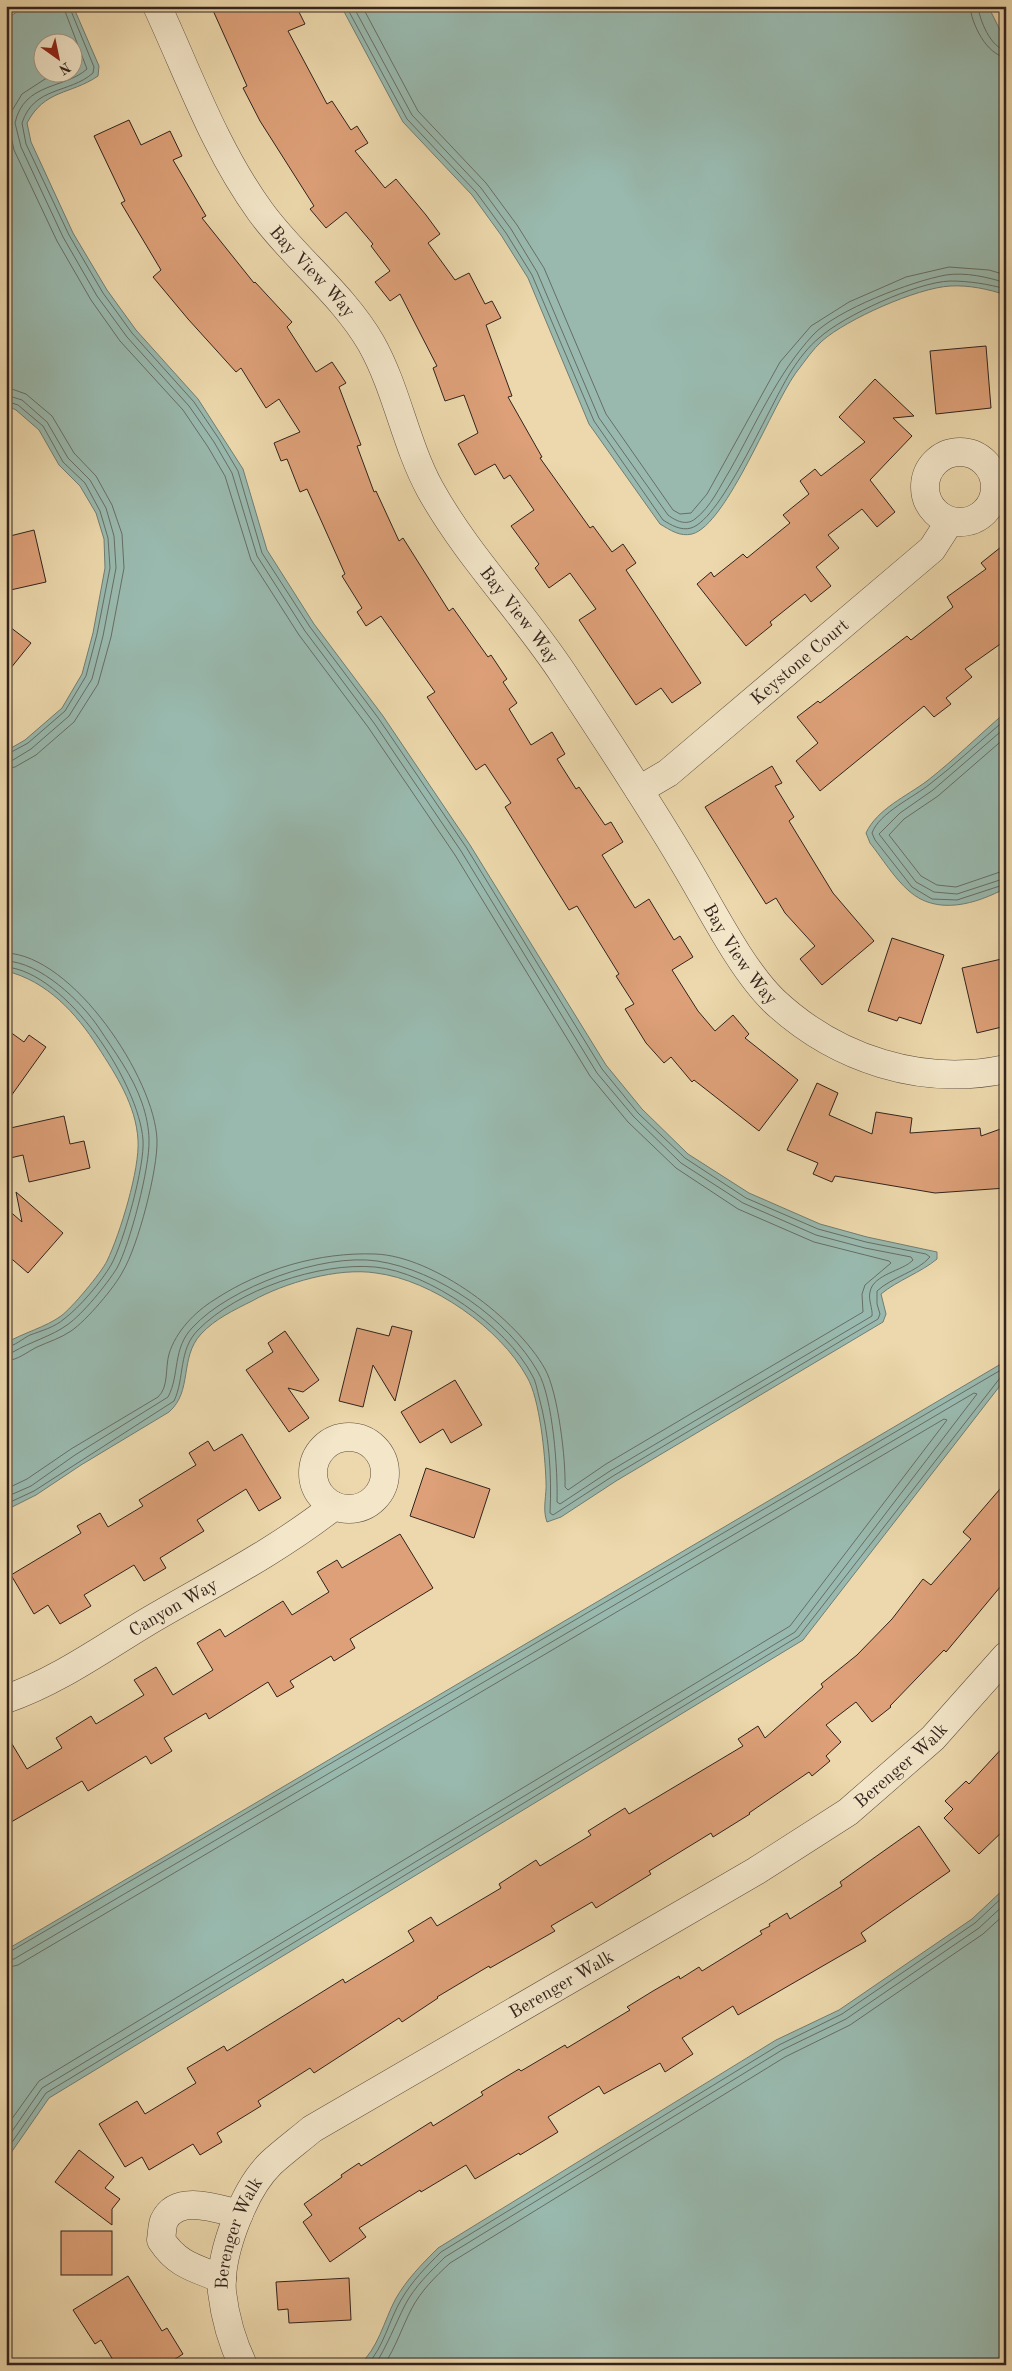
<svg xmlns="http://www.w3.org/2000/svg" width="1012" height="2371" viewBox="0 0 1012 2371" font-family="'Old Standard TT',serif">
<rect width="100%" height="100%" fill="#ecd8ac"/>
<filter id="stains"><feTurbulence type="fractalNoise" baseFrequency=".004" numOctaves="4"/><feColorMatrix values="0 0 0 0 .2 0 0 0 0 .09 0 0 0 0 .02 0 0 0 .5 -.17"/></filter>
<radialGradient id="worn" r=".72"><stop offset=".6" stop-color="#630" stop-opacity="0"/><stop offset="1" stop-color="#630" stop-opacity=".3"/></radialGradient>
<g fill="#99b9ae" stroke="#707d74" fill-rule="evenodd">
<path d="M 26,6 L 73,6 L 99,66 L 98,76 C 70,95 45,89 27,123 L 31,142 L 73,233 L 107,290 L 136,330 L 198,399 L 243,469 L 267,550 L 314,624 L 383,716 L 470,845 L 606,1065 L 642,1109 L 688,1154 L 749,1193 L 820,1224 L 867,1237 L 937,1252 L 937,1259 C 920,1273 898,1280 881,1294 L 886,1314 L 883,1322 L 616,1481 L 561,1517 L 547,1522 C 542,1509 547,1495 546,1481 C 545,1455 540,1399 527,1377 C 500,1328 432,1280 376,1273 C 338,1267 284,1283 252,1301 C 234,1310 215,1319 201,1334 C 179,1358 193,1391 169,1412 L 81,1465 L 36,1495 L 6,1510 L 6,1343 C 23,1333 46,1327 61,1316 C 72,1308 101,1273 107,1261 C 120,1234 140,1169 138,1140 C 136,1105 116,1075 98,1047 C 76,1013 47,981 6,971 L 6,751 L 25,740 L 62,708 L 82,674 L 93,633 L 105,568 L 104,539 L 96,513 L 80,486 L 59,465 L 39,430 L 16,410 L 6,405 L 6,19 ZM 42,42 L 72,42 L 72,72 L 42,72 Z"/>
<path d="M 341,6 L 988,6 L 1006,42 L 1006,295 C 988,289 969,285 950,286 C 917,288 847,319 822,341 C 813,349 805,361 798,370 C 773,402 727,525 692,534 C 680,537 670,530 660,524 L 589,424 L 528,278 L 501,235 L 472,195 L 403,122 Z"/>
<path d="M 1006,712 L 1006,888 C 976,904 937,916 909,891 C 894,878 882,858 870,843 L 866,833 C 877,809 907,796 927,781 C 954,760 979,735 1006,712 Z"/>
<path d="M 1006,1361 L 1006,1378 L 803,1640 L 49,2098 L 6,2160 L 6,1950 Z"/>
<path d="M 1006,1887 L 1006,2365 L 359,2365 C 378,2349 384,2321 395,2300 C 406,2280 422,2264 438,2248 L 776,2040 L 839,2010 L 972,1919 Z"/>
</g>
<g fill="none" stroke-linecap="round" stroke-linejoin="round">
<g stroke="#666e66" stroke-width="1">
<path d="M 346,6 L 407,119 L 476,192 L 506,233 L 532,275 L 594,421 L 663,520 C 671,525 681,531 691,528 C 722,519 772,400 792,370 C 799,359 809,346 819,338 C 843,316 917,282 950,281 C 969,281 988,284 1006,289"/>
<path d="M 353,6 L 412,115 L 481,188 L 511,229 L 537,272 L 599,418 L 668,515 C 676,521 686,526 695,519 C 711,507 720,486 730,470 C 756,424 777,374 813,335 C 836,310 912,281 946,275 C 965,272 988,277 1006,283"/>
<path d="M 362,6 L 418,111 L 486,183 L 517,225 L 544,268 L 606,414 L 673,510 L 680,514 L 691,513 L 707,494 L 780,362 L 811,326 L 849,302 L 906,277 L 949,267 L 989,270 L 1006,275"/>
<path d="M 970,6 C 971,23 987,56 1006,57"/>
<path d="M 978,6 C 979,19 991,49 1006,50"/>
<path d="M 6,387 L 26,394 L 52,416 L 74,453 L 96,476 L 112,505 L 122,534 L 124,568 L 111,637 L 98,684 L 74,722 L 36,755 L 15,767 L 6,769"/>
<path d="M 6,395 L 22,400 L 47,422 L 68,458 L 90,480 L 106,508 L 114,536 L 116,568 L 103,636 L 92,679 L 69,716 L 31,749 L 13,760 L 6,761"/>
<path d="M 6,401 L 18,405 L 43,426 L 63,462 L 85,483 L 100,511 L 108,538 L 110,568 L 97,634 L 86,676 L 65,711 L 28,743 L 6,755"/>
<path d="M 1006,719 C 980,741 956,764 930,784 C 914,797 879,813 872,833 L 875,840 L 912,887 L 932,899 L 957,900 L 1006,884"/>
<path d="M 1006,727 L 933,790 L 900,813 L 879,834 L 916,882 L 934,892 L 957,894 L 1006,878"/>
<path d="M 1006,737 L 938,796 L 904,819 L 889,835 L 921,876 L 937,885 L 956,887 L 1006,870"/>
<path d="M 6,953 C 73,955 155,1079 157,1140 C 158,1169 138,1246 123,1271 C 115,1287 86,1321 71,1331 C 61,1338 48,1342 37,1347 C 27,1352 18,1360 6,1361"/>
<path d="M 6,961 C 40,962 81,1001 99,1028 C 114,1051 133,1076 142,1103 C 146,1114 149,1129 149,1140 C 150,1167 130,1244 117,1268 C 107,1284 83,1314 67,1325 C 52,1336 30,1342 13,1352 L 6,1353"/>
<path d="M 6,967 C 67,972 139,1084 143,1140 C 145,1165 124,1242 111,1265 C 102,1281 79,1308 64,1319 C 55,1327 41,1331 30,1335 C 22,1339 15,1346 6,1347"/>
<path d="M 6,1489 L 27,1479 L 71,1449 L 158,1397 C 169,1387 165,1368 169,1354 C 176,1331 195,1312 214,1300 C 261,1269 319,1252 375,1254 C 434,1256 517,1319 545,1369 C 558,1392 566,1460 565,1487 L 568,1490 L 606,1464 L 863,1312 L 862,1294 L 865,1285 L 891,1263 L 889,1261 L 814,1242 L 738,1209 L 676,1168 L 628,1122 L 590,1076 L 455,855 L 368,727 L 299,635 L 251,560 L 225,476 L 208,447 L 183,410 L 120,341 L 91,300 L 57,241 L 14,150 L 8,122 L 10,114 L 22,94 L 45,79 L 63,72"/>
<path d="M 6,1497 L 31,1486 L 75,1455 L 168,1397 C 180,1375 172,1348 193,1327 C 230,1287 323,1253 377,1261 C 438,1270 508,1319 538,1372 C 553,1398 558,1471 557,1502 L 560,1504 L 610,1471 L 872,1316 C 873,1309 868,1300 870,1292 C 873,1274 903,1271 913,1260 L 911,1257 L 865,1248 L 816,1235 L 743,1203 L 681,1163 L 634,1117 L 597,1073 L 461,851 L 374,723 L 305,631 L 257,556 L 232,473 L 214,442 L 189,406 L 127,337 L 97,296 L 63,237 L 21,147 L 15,123 C 24,82 65,89 87,69 L 63,6"/>
<path d="M 6,1504 L 34,1491 L 174,1401 C 185,1378 178,1350 198,1330 C 237,1290 319,1262 375,1267 C 429,1272 507,1327 532,1375 C 536,1381 537,1390 539,1397 C 549,1434 552,1474 550,1513 L 553,1515 L 613,1476 L 878,1319 L 880,1314 L 877,1304 L 877,1291 C 892,1277 917,1272 930,1257 L 926,1254 L 866,1242 L 818,1229 L 746,1198 L 685,1158 L 638,1113 L 602,1069 L 466,847 L 379,719 L 310,627 L 262,553 L 238,471 L 219,439 L 194,402 L 132,333 L 103,293 L 69,235 L 26,144 L 22,123 C 34,86 69,94 93,73 L 94,67 L 69,6"/>
<path d="M 6,1954 L 1006,1367"/>
<path d="M 6,1960 L 14,1959 L 974,1393 L 977,1394 L 795,1632 L 42,2088 L 6,2140"/>
<path d="M 6,1968 L 18,1965 L 944,1419 L 947,1420 L 790,1626 L 39,2081 L 6,2127"/>
<path d="M 6,2151 L 46,2093 L 799,1636 L 1000,1378 L 1006,1375"/>
<path d="M 367,2365 C 384,2347 389,2320 401,2300 C 412,2281 426,2267 441,2252 L 779,2045 L 842,2014 L 975,1923 L 1006,1894"/>
<path d="M 375,2365 C 387,2346 395,2325 405,2305 C 415,2286 430,2272 445,2257 L 782,2050 L 846,2019 L 979,1928 L 1006,1903"/>
<path d="M 384,2365 C 396,2347 402,2327 412,2308 C 421,2291 435,2277 450,2263 L 785,2057 L 850,2025 L 983,1934 L 1006,1913"/>
</g>
</g>
<g fill="#dda078" stroke="#32231d">
<path d="M 211,6 L 296,6 L 305,24 L 288,31 L 327,104 L 332,101 L 351,130 L 357,126 L 368,143 L 355,151 L 385,188 L 396,179 L 426,215 L 440,234 L 428,243 L 455,280 L 469,273 L 485,304 L 492,301 L 501,318 L 486,325 L 512,396 L 508,397 L 542,457 L 540,458 L 590,528 L 593,526 L 612,552 L 623,544 L 636,563 L 626,570 L 701,683 L 672,703 L 661,688 L 636,705 L 579,620 L 596,609 L 570,573 L 549,588 L 535,568 L 539,564 L 511,526 L 534,510 L 510,475 L 504,479 L 495,464 L 475,475 L 458,444 L 478,433 L 464,395 L 445,401 L 433,368 L 437,366 L 400,294 L 390,301 L 375,282 L 390,271 L 371,246 L 373,244 L 346,212 L 326,228 L 310,209 L 314,206 L 260,121 L 243,88 L 247,86 Z"/>
<path d="M 129,120 L 141,145 L 170,131 L 182,156 L 173,160 L 206,216 L 202,218 L 254,283 L 255,282 L 292,322 L 287,327 L 316,372 L 332,362 L 346,383 L 339,387 L 361,445 L 357,446 L 374,492 L 376,491 L 399,541 L 403,538 L 449,611 L 453,608 L 488,657 L 491,655 L 507,679 L 503,682 L 517,703 L 509,709 L 531,745 L 552,732 L 565,754 L 557,759 L 576,789 L 579,787 L 605,825 L 611,822 L 623,842 L 602,855 L 635,908 L 649,899 L 674,940 L 680,936 L 693,957 L 672,970 L 698,1011 L 715,1031 L 733,1015 L 749,1034 L 745,1038 L 798,1080 L 759,1131 L 694,1080 L 692,1082 L 671,1057 L 664,1063 L 646,1043 L 625,1009 L 634,1004 L 616,976 L 619,974 L 577,906 L 569,910 L 505,807 L 511,803 L 485,764 L 476,770 L 427,697 L 435,692 L 381,616 L 366,626 L 357,612 L 362,608 L 342,576 L 345,574 L 307,489 L 300,492 L 287,459 L 281,461 L 274,443 L 300,432 L 279,399 L 266,408 L 241,368 L 236,372 L 188,319 L 153,277 L 161,270 L 121,203 L 125,201 L 94,136 Z"/>
<path d="M 986,346 L 991,408 L 936,414 L 930,351 Z"/>
<path d="M 875,379 L 914,416 L 893,418 L 912,436 L 870,480 L 895,512 L 877,527 L 862,509 L 828,535 L 839,548 L 816,567 L 831,586 L 811,602 L 805,594 L 770,622 L 772,625 L 746,646 L 697,584 L 711,572 L 714,577 L 743,554 L 747,558 L 790,523 L 783,515 L 809,494 L 800,481 L 815,469 L 821,476 L 865,442 L 839,417 Z"/>
<path d="M 34,530 L 46,582 L 6,591 L 6,537 Z"/>
<path d="M 1006,543 L 1006,640 L 965,669 L 972,677 L 946,698 L 951,704 L 934,717 L 924,706 L 820,791 L 796,761 L 818,743 L 797,717 L 818,701 L 820,703 L 907,636 L 911,640 L 953,607 L 947,597 L 986,569 L 981,563 Z"/>
<path d="M 6,624 L 31,643 L 6,674 Z"/>
<path d="M 772,766 L 782,783 L 775,786 L 794,817 L 789,821 L 833,893 L 874,941 L 822,985 L 800,959 L 815,946 L 785,913 L 776,898 L 766,904 L 705,807 Z"/>
<path d="M 892,938 L 944,955 L 921,1024 L 899,1017 L 897,1021 L 868,1011 Z"/>
<path d="M 1006,958 L 1006,1026 L 977,1033 L 962,968 Z"/>
<path d="M 6,1029 L 24,1042 L 29,1035 L 46,1047 L 6,1103 Z"/>
<path d="M 817,1083 L 838,1093 L 829,1115 L 872,1134 L 876,1112 L 912,1118 L 910,1133 L 980,1128 L 981,1136 L 1006,1127 L 1006,1188 L 935,1193 L 835,1176 L 832,1182 L 813,1174 L 818,1163 L 787,1150 Z"/>
<path d="M 64,1116 L 70,1144 L 84,1141 L 90,1168 L 29,1182 L 23,1155 L 6,1159 L 6,1129 Z"/>
<path d="M 16,1192 L 63,1233 L 28,1273 L 6,1254 L 6,1208 L 22,1222 Z"/>
<path d="M 392,1326 L 412,1331 L 395,1401 L 373,1365 L 363,1407 L 339,1401 L 357,1328 L 389,1336 Z"/>
<path d="M 285,1331 L 319,1380 L 303,1392 L 288,1388 L 309,1418 L 289,1432 L 246,1370 L 273,1352 L 268,1343 Z"/>
<path d="M 455,1380 L 482,1425 L 451,1443 L 443,1429 L 420,1443 L 401,1412 Z"/>
<path d="M 242,1434 L 281,1498 L 259,1511 L 246,1489 L 197,1520 L 204,1531 L 160,1558 L 166,1568 L 144,1581 L 134,1565 L 84,1595 L 91,1606 L 60,1624 L 48,1605 L 34,1614 L 11,1575 L 81,1533 L 77,1526 L 100,1513 L 108,1527 L 143,1506 L 139,1500 L 196,1465 L 189,1453 L 208,1441 L 214,1451 Z"/>
<path d="M 426,1468 L 490,1489 L 474,1538 L 410,1516 Z"/>
<path d="M 1006,1482 L 1006,1580 L 946,1652 L 944,1650 L 890,1706 L 891,1707 L 872,1722 L 856,1702 L 826,1725 L 841,1742 L 826,1756 L 830,1761 L 812,1776 L 809,1772 L 749,1813 L 750,1814 L 713,1837 L 711,1833 L 649,1871 L 651,1874 L 596,1908 L 592,1902 L 551,1926 L 555,1931 L 490,1968 L 489,1966 L 437,1997 L 438,1998 L 402,2022 L 399,2018 L 314,2073 L 310,2068 L 258,2101 L 261,2106 L 217,2133 L 222,2142 L 200,2155 L 193,2144 L 149,2170 L 142,2157 L 125,2167 L 99,2124 L 137,2101 L 145,2114 L 196,2083 L 187,2068 L 224,2046 L 227,2051 L 343,1979 L 345,1983 L 414,1941 L 408,1931 L 431,1917 L 437,1926 L 501,1888 L 499,1884 L 536,1860 L 540,1866 L 591,1835 L 588,1831 L 625,1808 L 629,1814 L 743,1746 L 738,1739 L 758,1726 L 765,1738 L 823,1687 L 821,1684 L 857,1655 L 892,1619 L 923,1579 L 931,1585 L 971,1539 L 963,1532 Z"/>
<path d="M 400,1534 L 433,1588 L 350,1639 L 355,1648 L 334,1661 L 331,1656 L 290,1681 L 294,1687 L 277,1697 L 268,1682 L 209,1719 L 206,1713 L 164,1738 L 172,1751 L 151,1764 L 146,1756 L 88,1791 L 82,1781 L 6,1825 L 6,1734 L 27,1769 L 62,1748 L 56,1738 L 91,1716 L 96,1724 L 144,1695 L 134,1680 L 156,1667 L 173,1695 L 213,1670 L 197,1643 L 220,1629 L 225,1637 L 283,1601 L 292,1615 L 329,1592 L 317,1572 L 337,1560 L 342,1568 Z"/>
<path d="M 1006,1744 L 1006,1828 L 979,1854 L 944,1818 L 953,1809 L 945,1801 L 966,1781 L 969,1784 Z"/>
<path d="M 919,1826 L 950,1871 L 861,1933 L 866,1941 L 738,2015 L 733,2006 L 682,2038 L 693,2054 L 665,2072 L 660,2063 L 604,2094 L 599,2086 L 548,2117 L 558,2132 L 520,2155 L 519,2153 L 475,2179 L 466,2165 L 421,2192 L 420,2190 L 359,2228 L 366,2237 L 330,2262 L 303,2222 L 312,2215 L 304,2204 L 342,2177 L 341,2175 L 359,2163 L 361,2166 L 431,2122 L 433,2126 L 483,2095 L 481,2092 L 519,2069 L 521,2071 L 565,2045 L 567,2048 L 630,2010 L 627,2007 L 653,1991 L 679,1976 L 680,1979 L 699,1967 L 702,1971 L 762,1934 L 760,1931 L 770,1926 L 769,1924 L 787,1913 L 790,1919 L 842,1886 L 840,1882 Z"/>
<path d="M 79,2150 L 114,2177 L 105,2188 L 120,2199 L 112,2209 L 112,2225 L 55,2182 Z"/>
<rect x="61" y="2231" width="51" height="44"/>
<path d="M 128,2276 L 162,2331 L 167,2328 L 183,2354 L 166,2365 L 116,2365 L 101,2340 L 95,2344 L 73,2310 Z"/>
<path d="M 349,2278 L 351,2320 L 289,2323 L 288,2309 L 278,2310 L 276,2282 Z"/>
</g>
<g fill="none" stroke-linecap="round" stroke-linejoin="round">
<g stroke="#605041" stroke-width="29">
<g id="minor">
<path id="s1" d="M 157,6 C 189,75 215,149 260,211 C 293,257 342,293 371,343 C 397,389 405,443 430,489 C 467,556 523,612 564,675 C 605,737 646,799 684,863 C 709,904 740,968 774,1001 C 836,1059 922,1087 1006,1069"/>
<circle cx="960" cy="487" r="35"/>
<path id="s2" d="M 639,790 L 668,773 L 932,549 L 950,521"/>
<circle cx="349" cy="1473" r="36"/>
<path id="s3" d="M 6,1699 C 56,1682 102,1649 147,1622 C 210,1585 277,1551 334,1506"/>
<path d="M 222,2279 C 196,2268 178,2266 161,2240 C 162,2234 162,2226 164,2221 C 177,2193 218,2209 239,2214"/>
<path id="s4" d="M 243,2365 C 232,2342 225,2317 222,2292 C 219,2254 244,2189 271,2163 C 284,2151 299,2140 312,2129 L 756,1871 L 848,1812 L 933,1738 L 1006,1656"/>
</g>
</g>
<use href="#minor" stroke="#f3e6c9" stroke-width="28"/>
</g>
<g text-anchor="middle" stroke-width="4" stroke-linejoin="round" paint-order="stroke">
<g font-size="18" fill="#32231d" stroke="#f3e6c9">
<text dy="6" stroke="none"><textPath href="#s1" startOffset="310">Bay View Way</textPath></text>
<text dy="6" stroke="none"><textPath href="#s1" startOffset="715">Bay View Way</textPath></text>
<text dy="6" stroke="none"><textPath href="#s2" startOffset="206">Keystone Court</textPath></text>
<text dy="6" stroke="none"><textPath href="#s1" startOffset="1120">Bay View Way</textPath></text>
<text dy="6" stroke="none"><textPath href="#s3" startOffset="191">Canyon Way</textPath></text>
<text dy="6" stroke="none"><textPath href="#s4" startOffset="964">Berenger Walk</textPath></text>
<text dy="6" stroke="none"><textPath href="#s4" startOffset="559">Berenger Walk</textPath></text>
<text dy="6" stroke="none"><textPath href="#s4" startOffset="138">Berenger Walk</textPath></text>
</g>
</g>
<rect width="1012" height="2371" fill="none" stroke="#ecd8ac" stroke-width="25"/>
<rect x="8" y="8" width="997" height="2356" fill="none" stroke="#32231d" stroke-width="2.5"/>
<rect x="12" y="12" width="987" height="2346" fill="none" stroke="#32231d"/>
<g transform="translate(58 58) rotate(147)"><circle r="24" fill="#f3e6c9" stroke="#a69884"/>
<path d="M0-4L9 19L0 12L-9 19Z" fill="#8f2418"/>
<text y="-8" font-size="14" font-weight="bold" text-anchor="middle" fill="#32231d">N</text>
</g>
<rect width="100%" height="100%" filter="url(#stains)"/>
<rect width="100%" height="100%" fill="url(#worn)"/>
</svg>
